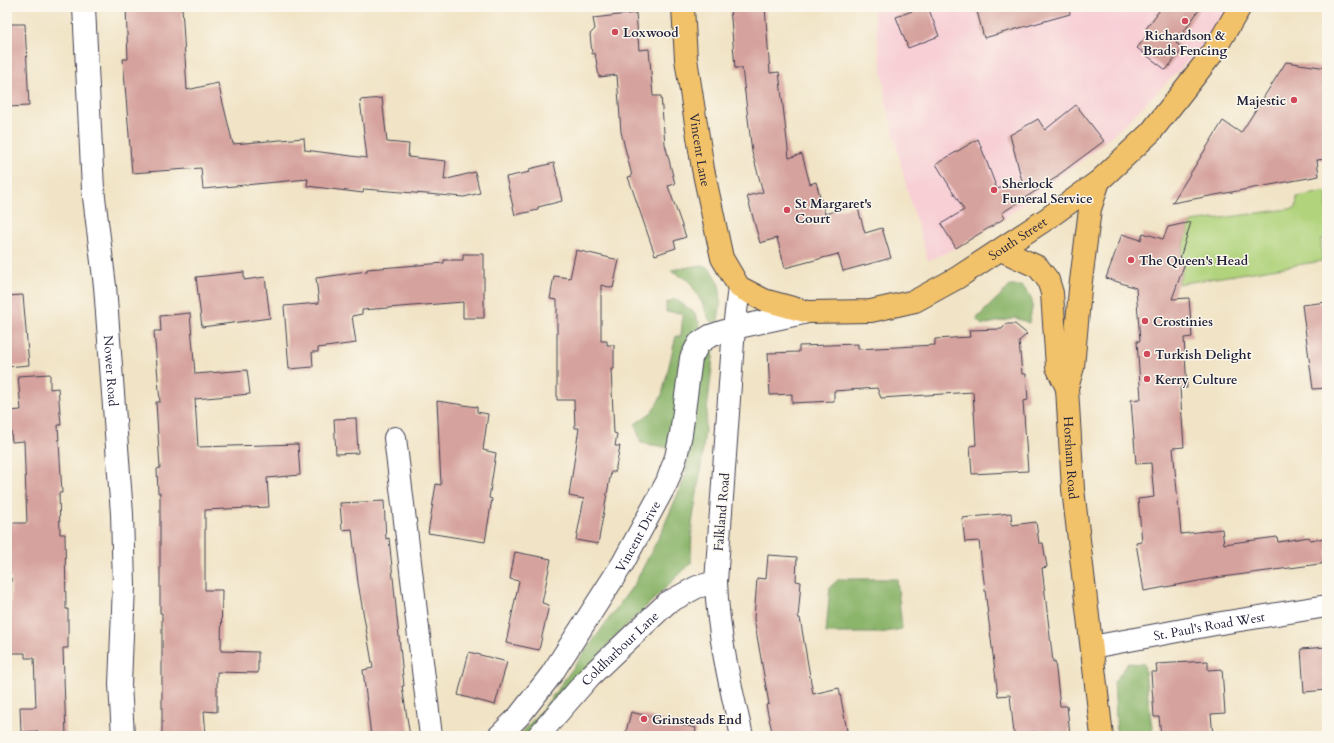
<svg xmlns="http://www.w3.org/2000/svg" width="1334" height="743" viewBox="0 0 1334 743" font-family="Cardo,serif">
<rect width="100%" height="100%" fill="#fbf7ec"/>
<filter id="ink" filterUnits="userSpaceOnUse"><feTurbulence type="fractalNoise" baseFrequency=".025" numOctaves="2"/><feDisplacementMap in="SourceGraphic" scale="8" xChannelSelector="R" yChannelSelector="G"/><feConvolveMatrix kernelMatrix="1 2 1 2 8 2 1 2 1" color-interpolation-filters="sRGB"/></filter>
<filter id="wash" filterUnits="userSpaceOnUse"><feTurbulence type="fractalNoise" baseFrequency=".012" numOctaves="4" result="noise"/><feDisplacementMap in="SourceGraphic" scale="16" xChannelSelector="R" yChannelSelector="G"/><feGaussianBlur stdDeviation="0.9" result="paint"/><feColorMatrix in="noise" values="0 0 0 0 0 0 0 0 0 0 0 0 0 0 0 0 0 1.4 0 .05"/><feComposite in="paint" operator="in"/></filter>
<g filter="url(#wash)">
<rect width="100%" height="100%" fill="#f1e4c6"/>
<path fill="#f7cfd5" d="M 873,7 L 1228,7 L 1218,32 L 1121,128 L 1084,159 L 1005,218 L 956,248 L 928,261 L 906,186 L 886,101 Z"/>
<path fill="#b0d37c" stroke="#697a5c" d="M 1327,191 L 1327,238 L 1321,239 L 1322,261 L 1178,284 L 1186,260 L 1180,258 L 1191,222 L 1296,208 L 1297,197 Z"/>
<g fill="#8cb56c" stroke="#576c54">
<path d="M 702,265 C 726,274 721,305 717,325 L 709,319 L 702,303 L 690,282 L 671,270 Z"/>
<path d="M 1010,286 L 1022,286 C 1036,301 1033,304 1029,323 L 1016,318 L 982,325 L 976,319 Z"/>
<path d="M 675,299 L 695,313 L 702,331 L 670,448 L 641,443 L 635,424 L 652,412 L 662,395 L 676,336 L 681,336 L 683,313 L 666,312 L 666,303 Z"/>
<path d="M 714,348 L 700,475 L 692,524 L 691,563 L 615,637 L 527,736 L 519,736 L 546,705 L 635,583 L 661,533 L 686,475 L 697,362 L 704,349 Z"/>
<path d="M 839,579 L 897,579 L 902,629 L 880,633 L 826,633 L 830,587 Z"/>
<path d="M 1128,663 L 1144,664 L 1153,736 L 1117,736 L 1114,682 Z"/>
</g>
<g id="blocks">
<g fill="#d6a29d">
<path d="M 126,7 L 182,7 L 187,90 L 218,83 L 233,144 L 304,138 L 305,150 L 367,158 L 360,100 L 382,98 L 387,142 L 409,144 L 408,157 L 446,161 L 444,180 L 475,172 L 480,193 L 464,197 L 364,189 L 363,193 L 307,186 L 308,179 L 203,189 L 201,168 L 132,173 L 123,59 L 128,59 Z"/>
<path d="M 730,7 L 765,7 L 770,73 L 779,72 L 789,158 L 802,154 L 810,184 L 816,182 L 825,214 L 857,205 L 865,233 L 882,228 L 891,258 L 843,271 L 838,254 L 785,268 L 777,238 L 760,243 L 747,196 L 763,192 L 752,152 L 742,68 L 735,68 Z"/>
<path d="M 923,7 L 928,7 L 939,36 L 908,48 L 896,17 Z"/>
<path d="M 976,7 L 1069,7 L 1070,14 L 984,38 Z"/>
<path d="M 1162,7 L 1201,7 L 1176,43 L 1183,48 L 1166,70 L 1137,48 L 1149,33 L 1145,30 Z"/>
<path d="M 636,13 L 639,50 L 649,49 L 653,96 L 661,96 L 665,144 L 675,184 L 668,186 L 686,237 L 674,241 L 676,248 L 655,255 L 628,177 L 632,176 L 621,132 L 617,75 L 599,77 L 595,53 L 592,54 L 590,34 L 595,29 L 593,18 Z"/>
<path d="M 7,24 L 25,24 L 29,106 L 7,107 Z"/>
<path d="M 1286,62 L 1327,68 L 1327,159 L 1317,160 L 1319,176 L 1172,203 L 1223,121 L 1241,133 Z"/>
<path d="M 1076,105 L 1104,141 L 1057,176 L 1057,177 L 1002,213 L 1005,218 L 956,248 L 941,224 L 964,210 L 936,164 L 978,139 L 997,189 L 1022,181 L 1010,135 L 1038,119 L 1045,130 Z"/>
<path d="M 554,163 L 562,201 L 538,207 L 538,210 L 515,215 L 506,177 L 530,172 L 529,169 Z"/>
<path d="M 1191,222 L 1180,258 L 1186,260 L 1172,299 L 1189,298 L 1192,337 L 1184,338 L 1187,388 L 1180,388 L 1184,447 L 1173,448 L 1181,534 L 1222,529 L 1224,544 L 1277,537 L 1278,542 L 1309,537 L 1310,540 L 1327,538 L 1327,563 L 1215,578 L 1144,591 L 1136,543 L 1142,542 L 1138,499 L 1154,497 L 1151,463 L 1136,464 L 1131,400 L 1141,399 L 1137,341 L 1140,341 L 1136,288 L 1106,278 L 1122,234 L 1141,240 L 1143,233 L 1163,239 L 1168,227 Z"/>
<path d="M 576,250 L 619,260 L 613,288 L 601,285 L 601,341 L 607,341 L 607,345 L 614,345 L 614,369 L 611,369 L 614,433 L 617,434 L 615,446 L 620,446 L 615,472 L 611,472 L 598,544 L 576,540 L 584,499 L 569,496 L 579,428 L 575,428 L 574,400 L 557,400 L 557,300 L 550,299 L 554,276 L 570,278 Z"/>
<path d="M 463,254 L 484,254 L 484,318 L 463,318 L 463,302 L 362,310 L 362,314 L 352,316 L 356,343 L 318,348 L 318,352 L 312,352 L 313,367 L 289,369 L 284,306 L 319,303 L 316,278 L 367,271 L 367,269 L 444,263 L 444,260 L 463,260 Z"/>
<path d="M 244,272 L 244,280 L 265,277 L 270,318 L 202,327 L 196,277 Z"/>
<path d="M 23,295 L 29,365 L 7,367 L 7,296 Z"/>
<path d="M 1327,302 L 1327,388 L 1313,389 L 1302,305 Z"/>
<path d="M 190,313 L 195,374 L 247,370 L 250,394 L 195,399 L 198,447 L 298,444 L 300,475 L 267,478 L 269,507 L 205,510 L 205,590 L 222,590 L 221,651 L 258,652 L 258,673 L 217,672 L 217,712 L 204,711 L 206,736 L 162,736 L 162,613 L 160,613 L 160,493 L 158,493 L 157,469 L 160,468 L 156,402 L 160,402 L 154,331 L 161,331 L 160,316 Z"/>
<path d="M 1006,324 L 1015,324 L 1027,334 L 1019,341 L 1022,374 L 1026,374 L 1028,400 L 1023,401 L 1028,471 L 972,474 L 970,446 L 976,445 L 973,392 L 881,398 L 877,388 L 834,391 L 834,401 L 792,403 L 792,394 L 770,395 L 768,353 L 799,352 L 799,346 L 858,344 L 858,349 L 935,345 L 935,339 L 970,337 L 969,330 L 1002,329 Z"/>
<path d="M 50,374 L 50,389 L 58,388 L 61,425 L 58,425 L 62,493 L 59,493 L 60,534 L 65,534 L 66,609 L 68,609 L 68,648 L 63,648 L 66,736 L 38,736 L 38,731 L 21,732 L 20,707 L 36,707 L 34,658 L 25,658 L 25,653 L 10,653 L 11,578 L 7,578 L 7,523 L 27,523 L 24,441 L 12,442 L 9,411 L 21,410 L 18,376 Z"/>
<path d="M 437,401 L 477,407 L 477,412 L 488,414 L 483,450 L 496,453 L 489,498 L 492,499 L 485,542 L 428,533 L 436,484 L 441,485 Z"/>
<path d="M 356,418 L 358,453 L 336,454 L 334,419 Z"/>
<path d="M 384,501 L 386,539 L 389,538 L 404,686 L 402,686 L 410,736 L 371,736 L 363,670 L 373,668 L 358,583 L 352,529 L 342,530 L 340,503 Z"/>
<path d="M 1011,513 L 1012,525 L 1036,522 L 1039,543 L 1043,543 L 1047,567 L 1042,568 L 1053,662 L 1055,661 L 1060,706 L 1067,706 L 1070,736 L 1035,736 L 1035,732 L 1014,734 L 1010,695 L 998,696 L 979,541 L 965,542 L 962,518 Z"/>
<path d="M 515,552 L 551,559 L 542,603 L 549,605 L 539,650 L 506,643 L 519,581 L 510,579 Z"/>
<path d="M 768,555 L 797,557 L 796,581 L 801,582 L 798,618 L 800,618 L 813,694 L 839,688 L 848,736 L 773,736 L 766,705 L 769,704 L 754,619 L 757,578 L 766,579 Z"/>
<path d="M 1327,647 L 1327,690 L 1304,692 L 1301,649 Z"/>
<path d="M 469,652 L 507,662 L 495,705 L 458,695 Z"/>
<path d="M 1208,661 L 1208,670 L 1222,669 L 1225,713 L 1211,714 L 1213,736 L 1161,736 L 1159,717 L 1154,717 L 1151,672 L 1157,672 L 1156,664 Z"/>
<path d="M 631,712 L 696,728 L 695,736 L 625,736 Z"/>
</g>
</g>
</g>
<g filter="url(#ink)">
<use href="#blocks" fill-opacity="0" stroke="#413f50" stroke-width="1"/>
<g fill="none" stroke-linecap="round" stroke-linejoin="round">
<g stroke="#413f50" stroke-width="24">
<g id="minor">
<path id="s1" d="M 84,7 L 93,189 L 105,286 L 122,514 L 124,585 L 120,684 L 123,736"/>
<path d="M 739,287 L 734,328 L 716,582 C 718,635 730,685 742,736"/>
<path d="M 395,438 L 431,736"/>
<path id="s2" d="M 1092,647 L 1215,624 L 1327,606"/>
<path id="s3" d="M 499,736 L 519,716 L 551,675 L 623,563 L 667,482 L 676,457 L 681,434 L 691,358 L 699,343 L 710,336 L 734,328 L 808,312"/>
<path id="s4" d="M 538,736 L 590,676 L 667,603 L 697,587 L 716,582"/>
</g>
</g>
<g stroke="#413f50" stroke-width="24">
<g id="major">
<path id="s5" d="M 683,7 L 686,59 L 703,169 L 722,258 L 739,287 L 764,300 L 808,312 L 871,311 L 915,301 L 957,278 L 1048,218 L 1099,181 L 1151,132 L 1212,54 L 1240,7"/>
<path id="s6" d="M 1099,181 L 1090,209 L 1080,289 L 1073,367 L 1067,388 L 1073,489 L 1102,736"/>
<path d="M 1001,250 L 1038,267 L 1048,280 L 1052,293 L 1057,367 L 1067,388"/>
</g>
</g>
<use href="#minor" stroke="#fff" stroke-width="22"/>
<use href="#major" stroke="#f2c26a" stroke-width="22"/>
</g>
</g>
<g fill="#d1495b" stroke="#fbf7ec" stroke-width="1.5">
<circle cx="1185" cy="21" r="4"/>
<circle cx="615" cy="32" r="4"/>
<circle cx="1294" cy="100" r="4"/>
<circle cx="994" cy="190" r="4"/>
<circle cx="787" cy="210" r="4"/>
<circle cx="1131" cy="260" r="4"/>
<circle cx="1145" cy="321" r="4"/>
<circle cx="1147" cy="354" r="4"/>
<circle cx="1147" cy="379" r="4"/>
<circle cx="644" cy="719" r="4"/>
</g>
<g text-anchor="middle" stroke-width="3" stroke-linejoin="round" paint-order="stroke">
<g font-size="13" font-weight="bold" fill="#22223b" stroke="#fbf7ec" text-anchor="start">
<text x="623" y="37">Loxwood</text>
<text x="1185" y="40" text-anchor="middle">Richardson &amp;<tspan x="1185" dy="15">Brads Fencing</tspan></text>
<text x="1286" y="105" text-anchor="end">Majestic</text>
<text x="1002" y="188">Sherlock<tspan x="1002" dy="15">Funeral Service</tspan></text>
<text x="795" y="208">St Margaret's<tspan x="795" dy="15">Court</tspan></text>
<text x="1139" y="265">The Queen's Head</text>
<text x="1153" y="326">Crostinies</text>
<text x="1155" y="359">Turkish Delight</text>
<text x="1155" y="384">Kerry Culture</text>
<text x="652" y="724">Grinsteads End</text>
</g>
<g font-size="13" fill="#22223b" stroke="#fbf7ec">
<text dy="5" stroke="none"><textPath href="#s5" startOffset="144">Vincent Lane</textPath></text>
<text dy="5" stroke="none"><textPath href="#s5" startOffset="590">South Street</textPath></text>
<text dy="5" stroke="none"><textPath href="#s1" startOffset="365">Nower Road</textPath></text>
<text dy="5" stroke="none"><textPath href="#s6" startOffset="280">Horsham Road</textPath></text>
<text transform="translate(721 512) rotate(-85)" y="5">Falkland Road</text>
<text dy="5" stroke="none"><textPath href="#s3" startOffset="244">Vincent Drive</textPath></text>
<text dy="5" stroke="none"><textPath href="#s2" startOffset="119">St. Paul's Road West</textPath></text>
<text dy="5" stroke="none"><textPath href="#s4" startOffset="120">Coldharbour Lane</textPath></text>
</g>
</g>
<rect width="1334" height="743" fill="none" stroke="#fbf7ec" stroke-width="24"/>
</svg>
